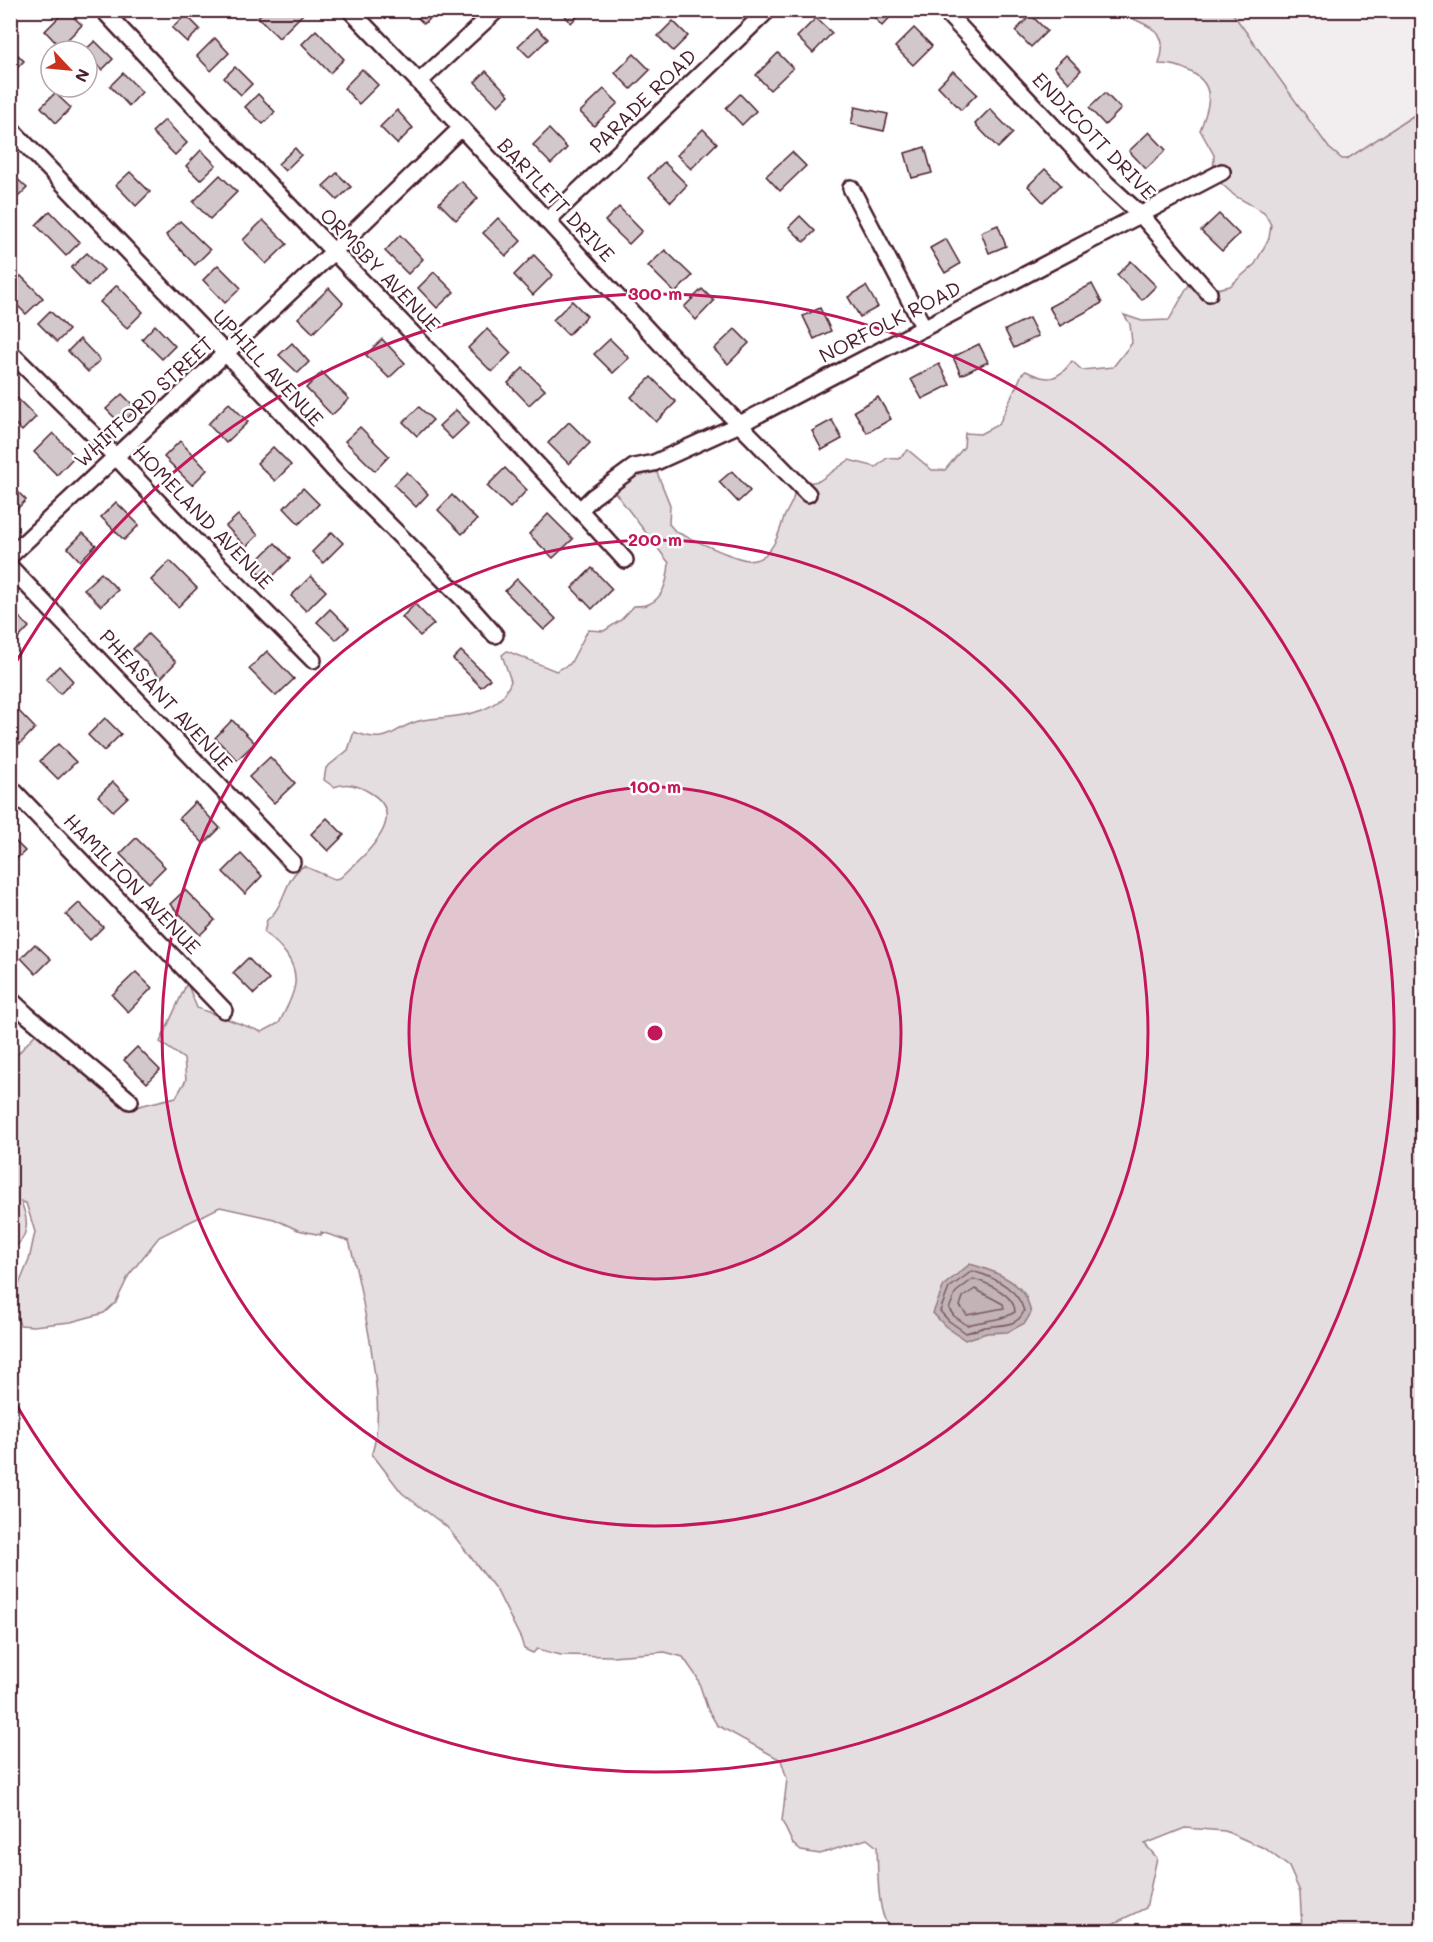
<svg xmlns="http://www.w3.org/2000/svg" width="1433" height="1942" viewBox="0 0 1433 1942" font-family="Mali,sans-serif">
<rect width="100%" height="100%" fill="#fff"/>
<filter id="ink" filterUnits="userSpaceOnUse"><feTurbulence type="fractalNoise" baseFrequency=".0167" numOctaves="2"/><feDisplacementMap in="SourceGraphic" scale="12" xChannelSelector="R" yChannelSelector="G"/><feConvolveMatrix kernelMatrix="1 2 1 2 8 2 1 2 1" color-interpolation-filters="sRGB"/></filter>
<g filter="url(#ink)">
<path fill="#f2eeef" d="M 1231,11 L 1422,11 L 1422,110 L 1347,159 L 1342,159 L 1329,148 Z"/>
<path fill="#e5dee0" stroke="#987e86" stroke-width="1.5" d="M 1125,11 L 1231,11 L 1329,148 L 1342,159 L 1347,159 L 1422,110 L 1422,1931 L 1302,1931 L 1300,1892 L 1289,1867 L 1266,1849 L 1225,1831 L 1185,1828 L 1145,1844 L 1157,1858 L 1146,1908 L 1108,1926 L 1087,1932 L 893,1931 C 891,1926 887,1925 885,1920 C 877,1902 878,1867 877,1847 L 867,1839 L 820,1854 L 801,1851 L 793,1844 L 782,1821 L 787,1779 L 781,1760 L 717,1725 L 708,1710 L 697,1677 L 683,1657 L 665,1652 L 612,1656 L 561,1655 L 537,1649 L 533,1653 L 524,1649 L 521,1639 L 497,1591 L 487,1578 L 447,1527 L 402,1493 L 372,1454 C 383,1414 375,1375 369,1335 C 363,1303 358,1272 349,1241 L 321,1232 L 321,1235 L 298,1230 L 274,1219 L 220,1207 L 159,1237 L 129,1275 L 116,1302 L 104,1313 L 71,1322 L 33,1326 L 20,1325 L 11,1304 L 29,1260 L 35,1232 L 26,1203 L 21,1202 C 29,1221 30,1236 11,1251 L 10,1065 L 16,1056 L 39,1030 L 131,1108 L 176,1097 L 186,1080 L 184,1059 L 160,1042 L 187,983 L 197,1008 L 262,1032 L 279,1023 C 285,1011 294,996 295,983 C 297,962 280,944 264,933 L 267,920 C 286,906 284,876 304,866 L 334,879 L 340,878 C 362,857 413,817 369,792 C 357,785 347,782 334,787 L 324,780 L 326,768 L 348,750 L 354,732 C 394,747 391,726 423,720 C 449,716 482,718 502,697 C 506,693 509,686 511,681 L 502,655 L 507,651 L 556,671 L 570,664 L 588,630 L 604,631 L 621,620 L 634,606 C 639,606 645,606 649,604 C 664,598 668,577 669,563 L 611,487 L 654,465 L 670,505 L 669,524 L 676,532 C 691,538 742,564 755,560 C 772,556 779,534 783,520 C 788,506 797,500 793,485 L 819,481 L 849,460 L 876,467 L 887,458 L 898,459 L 908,450 L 932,470 L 945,470 L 964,447 L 965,433 L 980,434 L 999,424 L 1022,374 L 1026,371 C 1047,382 1058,381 1072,361 L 1082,370 L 1113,367 L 1132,343 L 1130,324 L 1124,315 L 1142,321 L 1169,320 L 1190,283 L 1202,289 L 1212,290 L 1230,286 L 1255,264 L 1269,238 L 1271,225 L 1264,212 L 1235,196 L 1213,176 L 1214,155 L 1200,130 C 1209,107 1217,86 1191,72 C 1179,66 1172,64 1159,64 C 1170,30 1152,29 1126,15 Z"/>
<path fill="#c1b3b6" stroke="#91787e" stroke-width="1.5" d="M 970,1264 C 988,1269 1014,1278 1025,1295 C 1028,1300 1029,1307 1031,1313 L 1025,1323 L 1008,1332 L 987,1333 L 965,1340 L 945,1326 L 933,1313 L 944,1285 Z"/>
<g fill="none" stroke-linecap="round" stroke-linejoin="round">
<g stroke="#7a5a63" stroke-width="1.5">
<path d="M 972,1271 C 994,1277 1018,1289 1024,1311 C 1017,1328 1000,1324 985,1327 C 979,1329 973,1331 966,1333 L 949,1321 L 940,1311 L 949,1288 Z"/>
<path d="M 973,1279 C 988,1283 1015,1295 1015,1312 C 1001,1321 984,1320 967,1325 L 954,1316 L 949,1309 L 956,1292 Z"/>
<path d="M 975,1289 L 1003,1304 L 1004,1308 L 967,1315 L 960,1306 L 963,1297 Z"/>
</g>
</g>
<g fill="#d2c7cb" stroke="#4a1f2b" stroke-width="1.5">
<path d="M 66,10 L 82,25 L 60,47 L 45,31 Z"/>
<path d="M 265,10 L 301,10 L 304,13 L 279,38 L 258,17 Z"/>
<path d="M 410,10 L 438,10 L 424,24 Z"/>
<path d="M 560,10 L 584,10 L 571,23 Z"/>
<path d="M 867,10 L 894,10 L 895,12 L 882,26 Z"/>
<path d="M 186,15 L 200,29 L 187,42 L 172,28 Z"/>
<path d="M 1031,15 L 1047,31 L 1031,47 L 1015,31 Z"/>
<path d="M 816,18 L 832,33 L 813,53 L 797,37 Z"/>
<path d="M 673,21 L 688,36 L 673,51 L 658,36 Z"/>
<path d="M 537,28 L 548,39 L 529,57 L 518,46 Z"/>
<path d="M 914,28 L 932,46 L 913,65 L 895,47 Z"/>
<path d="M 316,30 L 344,59 L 330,73 L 302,44 Z"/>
<path d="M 215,38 L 229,53 L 211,71 L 197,56 Z"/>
<path d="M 95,41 L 113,59 L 102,70 L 87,55 L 87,51 L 84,51 Z"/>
<path d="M 10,47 L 24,61 L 13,72 L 10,70 Z"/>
<path d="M 778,53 L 793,68 L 770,90 L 756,75 Z"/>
<path d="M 634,54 L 650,70 L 631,89 L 615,73 Z"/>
<path d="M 1066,55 L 1081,70 L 1069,83 L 1054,67 Z"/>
<path d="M 235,67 L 252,84 L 241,95 L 224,78 Z"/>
<path d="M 362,69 L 378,85 L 359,104 L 344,88 Z"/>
<path d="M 486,71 L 509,95 L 498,106 L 475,82 Z"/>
<path d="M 953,71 L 977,94 L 961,110 L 938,86 Z"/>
<path d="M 123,73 L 142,92 L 129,106 L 110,86 Z"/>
<path d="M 604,89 L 618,103 L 594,126 L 580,112 Z"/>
<path d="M 55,93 L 71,108 L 56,123 L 41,107 Z"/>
<path d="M 1105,93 L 1121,109 L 1105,125 L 1089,108 Z"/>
<path d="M 258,94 L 275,112 L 263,124 L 245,107 Z"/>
<path d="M 740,94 L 756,111 L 742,125 L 726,108 Z"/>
<path d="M 855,107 L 888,114 L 884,131 L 851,124 Z"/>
<path d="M 990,109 L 1013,133 L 998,148 L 975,124 Z"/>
<path d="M 397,110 L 413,128 L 397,144 L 380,127 Z"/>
<path d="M 165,120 L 187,143 L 175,155 L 152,132 Z"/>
<path d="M 549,129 L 567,148 L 551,164 L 533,145 Z"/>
<path d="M 703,129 L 717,143 L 691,169 L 677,155 Z"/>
<path d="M 1149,132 L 1166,150 L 1146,169 L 1129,151 Z"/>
<path d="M 925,147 L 932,173 L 912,178 L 905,153 Z"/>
<path d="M 295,148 L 301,155 L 285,171 L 278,164 Z"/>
<path d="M 201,150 L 216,165 L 200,180 L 186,166 Z"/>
<path d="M 792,152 L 806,166 L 780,191 L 766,176 Z"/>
<path d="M 664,162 L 687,185 L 671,202 L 648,178 Z"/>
<path d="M 1045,169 L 1061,185 L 1043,202 L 1028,186 Z"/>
<path d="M 130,172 L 150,192 L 136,206 L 116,185 Z"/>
<path d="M 11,173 L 27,188 L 14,201 L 10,197 Z"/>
<path d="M 337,173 L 351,187 L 337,200 L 323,186 Z"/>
<path d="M 220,175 L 237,192 L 210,219 L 193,202 Z"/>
<path d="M 461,181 L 478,198 L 456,220 L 439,203 Z"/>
<path d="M 619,207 L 642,231 L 629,244 L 605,221 Z"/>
<path d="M 50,211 L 80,242 L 66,256 L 36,225 Z"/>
<path d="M 1219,214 L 1239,234 L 1222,251 L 1201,231 Z"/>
<path d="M 800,216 L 815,231 L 804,242 L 789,227 Z"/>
<path d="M 498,218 L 521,241 L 506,256 L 483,233 Z"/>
<path d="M 263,220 L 287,244 L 266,264 L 243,240 Z"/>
<path d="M 180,221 L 210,250 L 195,265 L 166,235 Z"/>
<path d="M 998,225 L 1006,246 L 989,253 L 981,232 Z"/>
<path d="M 400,235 L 423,259 L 408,274 L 385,251 Z"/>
<path d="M 946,239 L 960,264 L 945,273 L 930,248 Z"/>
<path d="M 665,250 L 692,276 L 675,293 L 648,266 Z"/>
<path d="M 87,253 L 104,270 L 88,286 L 71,268 Z"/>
<path d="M 534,255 L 553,275 L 533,295 L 514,275 Z"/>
<path d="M 1131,261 L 1156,286 L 1142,300 L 1117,275 Z"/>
<path d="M 218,265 L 241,288 L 225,303 L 203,280 Z"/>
<path d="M 434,272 L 454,292 L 437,308 L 418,288 Z"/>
<path d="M 21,276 L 43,298 L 26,314 L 10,298 L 10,286 Z"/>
<path d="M 1092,284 L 1102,303 L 1060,326 L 1049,307 Z"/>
<path d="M 117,285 L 143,312 L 127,328 L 100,302 Z"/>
<path d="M 866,286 L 878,307 L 860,317 L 848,297 Z"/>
<path d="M 329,288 L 343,303 L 313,333 L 298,318 Z"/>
<path d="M 702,289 L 714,301 L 696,320 L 684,307 Z"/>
<path d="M 572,301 L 587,316 L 568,335 L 553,320 Z"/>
<path d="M 820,308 L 831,331 L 814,339 L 803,316 Z"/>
<path d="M 50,311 L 69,330 L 57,342 L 38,323 Z"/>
<path d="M 1029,318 L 1038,336 L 1014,348 L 1005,330 Z"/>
<path d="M 155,325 L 175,346 L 162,359 L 142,339 Z"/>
<path d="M 487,329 L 511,353 L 492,372 L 468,348 Z"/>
<path d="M 735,329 L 749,343 L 728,364 L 714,349 Z"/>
<path d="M 80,339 L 100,360 L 88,372 L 68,351 Z"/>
<path d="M 382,339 L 405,363 L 389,378 L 366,355 Z"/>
<path d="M 610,339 L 629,358 L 613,373 L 594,354 Z"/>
<path d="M 292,343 L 309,362 L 298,373 L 279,355 Z"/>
<path d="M 979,344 L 988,362 L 961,375 L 953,357 Z"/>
<path d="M 939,364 L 950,385 L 922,399 L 911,379 Z"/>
<path d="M 523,368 L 545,390 L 529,405 L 508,383 Z"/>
<path d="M 322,372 L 349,399 L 332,415 L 306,388 Z"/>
<path d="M 651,377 L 676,402 L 656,422 L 631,397 Z"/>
<path d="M 12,393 L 36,417 L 22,431 L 10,419 L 10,395 Z"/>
<path d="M 122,394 L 137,409 L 121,424 L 106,409 Z"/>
<path d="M 878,397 L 891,419 L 867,433 L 854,411 Z"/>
<path d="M 229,403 L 248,422 L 226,443 L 208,424 Z"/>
<path d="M 419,407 L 433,420 L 417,436 L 403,422 Z"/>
<path d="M 456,410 L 469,423 L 452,439 L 439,426 Z"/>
<path d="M 832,420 L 842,439 L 822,450 L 812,431 Z"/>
<path d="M 569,422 L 590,443 L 569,464 L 548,443 Z"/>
<path d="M 360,427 L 389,456 L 375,471 L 345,441 Z"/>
<path d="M 53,433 L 75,456 L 57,475 L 34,452 Z"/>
<path d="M 180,441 L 207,470 L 192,485 L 164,457 Z"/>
<path d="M 273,447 L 291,465 L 275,481 L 257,463 Z"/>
<path d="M 505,468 L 527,490 L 510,508 L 487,486 Z"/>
<path d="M 732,471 L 750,491 L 738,502 L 719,482 Z"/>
<path d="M 407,472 L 428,494 L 416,507 L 394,485 Z"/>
<path d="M 10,484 L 26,500 L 10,516 Z"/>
<path d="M 303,488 L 319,504 L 299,524 L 284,508 Z"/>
<path d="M 452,495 L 477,520 L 462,534 L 438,510 Z"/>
<path d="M 116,502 L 139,525 L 124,540 L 101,517 Z"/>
<path d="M 548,514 L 573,539 L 553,558 L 529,534 Z"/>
<path d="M 238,515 L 258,535 L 246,547 L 226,526 Z"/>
<path d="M 332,532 L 343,543 L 323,563 L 312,552 Z"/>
<path d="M 83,533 L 96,545 L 80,561 L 68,548 Z"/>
<path d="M 275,543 L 290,559 L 268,581 L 252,566 Z"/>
<path d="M 170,561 L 197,588 L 178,607 L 151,580 Z"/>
<path d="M 592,568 L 612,589 L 592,609 L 572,588 Z"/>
<path d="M 101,573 L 118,590 L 101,606 L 84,589 Z"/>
<path d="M 311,576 L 326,591 L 306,611 L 291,596 Z"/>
<path d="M 517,579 L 556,619 L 544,630 L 505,591 Z"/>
<path d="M 415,604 L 434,624 L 420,636 L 402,617 Z"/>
<path d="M 10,608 L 29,627 L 12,645 L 10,643 Z"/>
<path d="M 330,609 L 349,628 L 336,640 L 317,622 Z"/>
<path d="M 148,634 L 176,662 L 161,678 L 133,649 Z"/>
<path d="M 267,651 L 294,679 L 276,696 L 249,669 Z"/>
<path d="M 461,651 L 490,679 L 481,687 L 453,659 Z"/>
<path d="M 59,666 L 73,681 L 60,694 L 46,679 Z"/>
<path d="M 12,704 L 35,728 L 20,744 L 10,734 Z"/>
<path d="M 105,718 L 121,734 L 104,751 L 88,735 Z"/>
<path d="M 232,720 L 255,743 L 237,760 L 215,738 Z"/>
<path d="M 58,744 L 76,762 L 58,779 L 40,761 Z"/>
<path d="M 270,757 L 295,783 L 274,803 L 249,777 Z"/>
<path d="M 113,782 L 128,797 L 113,811 L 98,796 Z"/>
<path d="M 195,802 L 220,828 L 204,844 L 179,818 Z"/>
<path d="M 327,818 L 344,835 L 328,851 L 311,834 Z"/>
<path d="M 10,836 L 25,851 L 10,865 Z"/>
<path d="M 136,838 L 165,867 L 149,883 L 120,854 Z"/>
<path d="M 241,854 L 262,876 L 245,894 L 223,872 Z"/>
<path d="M 185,890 L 215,920 L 200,935 L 170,904 Z"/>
<path d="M 79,903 L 103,927 L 90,940 L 66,915 Z"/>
<path d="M 10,925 L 19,934 L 10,942 Z"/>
<path d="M 35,944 L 51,959 L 36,974 L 21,958 Z"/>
<path d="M 248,958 L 269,980 L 254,994 L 233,973 Z"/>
<path d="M 136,972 L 152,988 L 128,1012 L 112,995 Z"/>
<path d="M 137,1047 L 160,1070 L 147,1083 L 124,1060 Z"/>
</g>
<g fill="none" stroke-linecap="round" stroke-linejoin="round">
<g stroke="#4a1f2b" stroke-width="20">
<g id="street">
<path d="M 103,10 C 275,195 456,373 625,560"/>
<path d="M 350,10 L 419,82 L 670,354 L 808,494"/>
<path d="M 944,10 L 1107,184 L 1141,215 L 1209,293"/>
<path d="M 419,82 L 497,10"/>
<path d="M 10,128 L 279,409 L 335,471 L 463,599 L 495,635"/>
<path d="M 851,188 L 924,328"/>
<path d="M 547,221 L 768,10"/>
<path d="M 10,352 L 117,458 L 190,536 L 313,660"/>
<path d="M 580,510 L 593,497 L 634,467 L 654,463 L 740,424 L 1222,172"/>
<path d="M 10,556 L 334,251 L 461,128"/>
<path d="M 10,567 L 292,862"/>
<path d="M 10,787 L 224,1010"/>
<path d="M 10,999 L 27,1015 L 130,1101"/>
</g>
</g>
<use href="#street" stroke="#fff" stroke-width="15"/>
</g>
</g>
<circle cx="655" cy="1033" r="246" fill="#c2185b" fill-opacity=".12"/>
<g fill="none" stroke="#c2185b" stroke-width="3">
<circle cx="655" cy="1033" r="246"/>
<circle cx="655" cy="1033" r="493"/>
<path d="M12 669A739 739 0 1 1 12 1397"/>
</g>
<g text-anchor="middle" stroke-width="5" stroke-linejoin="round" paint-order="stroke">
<g font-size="20" fill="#4a1f2b" stroke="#fff">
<text transform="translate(643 101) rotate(-44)" y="7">PARADE ROAD</text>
<text transform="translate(1094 136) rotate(46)" y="7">ENDICOTT DRIVE</text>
<text transform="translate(556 200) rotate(47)" y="7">BARTLETT DRIVE</text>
<text transform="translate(380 270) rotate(46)" y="7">ORMSBY AVENUE</text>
<text transform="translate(890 322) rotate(-27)" y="7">NORFOLK ROAD</text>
<text transform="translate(268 368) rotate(47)" y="7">UPHILL AVENUE</text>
<text transform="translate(144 402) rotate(-43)" y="7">WHITFORD STREET</text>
<text transform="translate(203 517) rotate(46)" y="7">HOMELAND AVENUE</text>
<text transform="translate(166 700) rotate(47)" y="7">PHEASANT AVENUE</text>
<text transform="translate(132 884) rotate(46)" y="7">HAMILTON AVENUE</text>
</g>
</g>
<circle cx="655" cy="1033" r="9" fill="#c2185b" stroke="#fff" stroke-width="3"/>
<g font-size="18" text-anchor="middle" font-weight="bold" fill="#c2185b" stroke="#fff" stroke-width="5" stroke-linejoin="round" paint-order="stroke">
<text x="655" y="300">300 m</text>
<text x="655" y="546">200 m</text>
<text x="655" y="793">100 m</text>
</g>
<rect width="1433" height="1942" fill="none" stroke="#fff" stroke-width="36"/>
<rect x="18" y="18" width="1397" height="1906" fill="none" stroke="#4a1f2b" stroke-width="2" filter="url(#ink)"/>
<g transform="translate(69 69) rotate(116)"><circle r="28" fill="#ffffff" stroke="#b7a5aa" stroke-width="1.5"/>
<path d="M0-4.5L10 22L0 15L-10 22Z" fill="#c8321e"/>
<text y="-9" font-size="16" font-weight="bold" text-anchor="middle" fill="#4a1f2b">N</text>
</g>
</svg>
